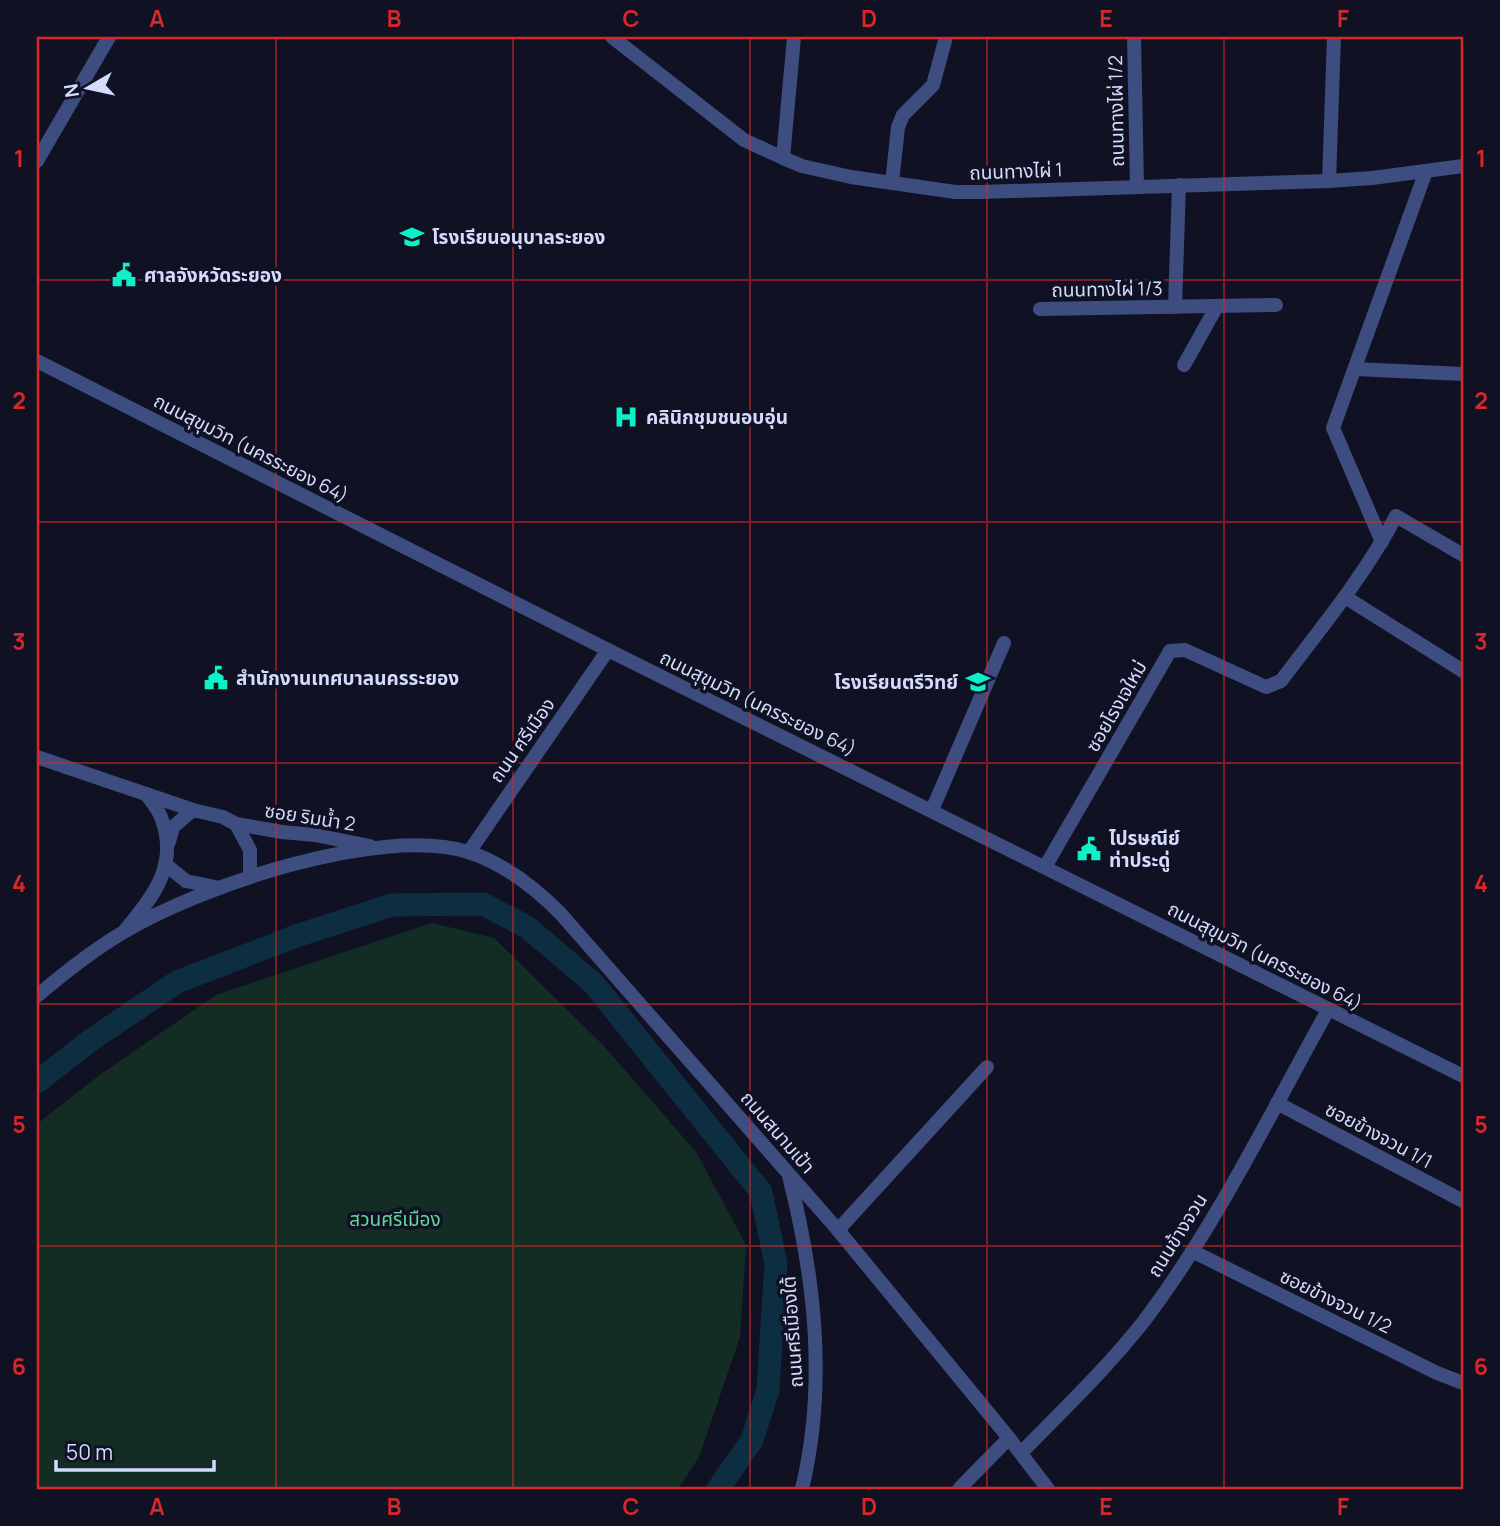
<svg xmlns="http://www.w3.org/2000/svg" width="1500" height="1526" viewBox="0 0 1500 1526" font-family="Manrope,'Noto Sans Thai',sans-serif">
<rect width="100%" height="100%" fill="#101224"/>
<path fill="#132d25" d="M 432,923 L 494,938 L 604,1046 L 696,1152 L 746,1245 L 740,1337 L 699,1457 L 678,1489 L 37,1489 L 37,1124 L 101,1074 L 216,995 Z"/>
<g fill="none" stroke-linecap="round" stroke-linejoin="round">
<path stroke="#0d2e40" stroke-width="23" d="M 37,1082 L 91,1040 L 177,982 L 296,936 L 392,905 L 483,904 L 527,927 L 593,983 L 761,1192 L 776,1264 L 768,1390 L 752,1440 L 718,1489"/>
<g stroke="#3d4d80" stroke-width="14">
<path d="M 612,37 L 744,140 L 783,158 L 802,166 L 851,177 L 955,192 L 981,192 L 1329,181 L 1372,178 L 1463,166"/>
<path d="M 1134,37 L 1137,185"/>
<path d="M 783,158 L 794,37"/>
<path d="M 37,161 L 109,37"/>
<path d="M 1329,181 L 1334,37"/>
<path d="M 892,183 L 898,127 L 903,115 L 933,85 L 946,37"/>
<path d="M 1175,307 L 1179,185"/>
<path d="M 1040,309 L 1276,305"/>
<path d="M 1184,365 L 1217,306"/>
<path d="M 1355,369 L 1463,374"/>
<path d="M 1382,542 L 1333,428 L 1426,171"/>
<path d="M 1345,597 L 1463,671"/>
<path d="M 37,757 L 193,810 L 223,817 L 236,824 L 282,832 L 315,835 L 370,846"/>
<path d="M 932,810 L 1004,643"/>
<path d="M 236,824 L 250,850 L 250,877"/>
<path d="M 169,842 L 173,827 L 193,810"/>
<path d="M 469,852 L 608,650"/>
<path d="M 165,864 L 186,881 L 220,888"/>
<path d="M 1045,867 L 1170,651 L 1185,650 L 1266,687 L 1281,681 C 1321,628 1365,575 1396,516 L 1463,555"/>
<path d="M 126,929 C 155,895 179,863 161,817 C 158,809 151,801 146,794"/>
<path d="M 37,996 C 64,973 92,951 122,933 C 200,886 379,825 468,852 C 503,863 534,887 560,913 L 838,1230 L 1009,1438 L 1048,1489"/>
<path d="M 1277,1103 L 1463,1201"/>
<path d="M 789,1176 C 815,1278 827,1385 802,1489"/>
<path d="M 838,1230 L 987,1067"/>
<path d="M 1192,1251 L 1437,1373 L 1463,1383"/>
<path d="M 1021,1453 C 1063,1410 1107,1368 1144,1321 C 1216,1226 1270,1114 1328,1010"/>
<path d="M 959,1489 L 1009,1438"/>
</g>
<path stroke="#3d4d80" stroke-width="14" d="M 37,361 L 608,650 L 1463,1076"/>
</g>
<path fill="none" stroke="#d62828" stroke-width="2" stroke-opacity="0.55" d="M 276,37 L 276,1489M 513,37 L 513,1489M 750,37 L 750,1489M 987,37 L 987,1489M 1224,37 L 1224,1489M 37,280 L 1463,280M 37,522 L 1463,522M 37,763 L 1463,763M 37,1004 L 1463,1004M 37,1246 L 1463,1246"/>
<defs>
<g id="school-bare" transform="scale(1.89)"><path d="M0-5L7-2L0 1L-7-2ZM-4 1L0 2.5L4 1V4Q0 6-4 4Z" fill="#0cf1c7" stroke="#101224" stroke-width="2.5" paint-order="stroke"/></g>
<g id="civic-bare" transform="scale(1.89)"><path d="M-.6-6.5H3V-4.5H.6V-3L4-1V1h2V6H-6V1h2V-1L-.6-3ZM-1.2 2.5V6h2.4V2.5Z" fill="#0cf1c7" stroke="#101224" stroke-width="2.5" paint-order="stroke"/></g>
<g id="hospital-bare" transform="scale(1.89)"><path d="M-5-5h3v3.5h4V-5h3V5h-3V1.5h-4V5h-3Z" fill="#0cf1c7" stroke="#101224" stroke-width="2.5" paint-order="stroke"/></g>
</defs>
<g fill-rule="evenodd">
<use href="#school-bare" x="412" y="237"/>
<use href="#civic-bare" x="124" y="275"/>
<use href="#hospital-bare" x="626" y="417"/>
<use href="#civic-bare" x="216" y="678"/>
<use href="#school-bare" x="978" y="682"/>
<use href="#civic-bare" x="1089" y="849"/>
</g>
<g text-anchor="middle" stroke-width="7" stroke-linejoin="round" paint-order="stroke">
<g font-size="19" fill="#d4dbfd" stroke="#101224">
<text transform="translate(1116 111) rotate(-91)" y="7">ถนนทางไผ่ 1/2</text>
<text transform="translate(1016 171) rotate(-2)" y="7">ถนนทางไผ่ 1</text>
<text transform="translate(1107 289) rotate(-1)" y="7">ถนนทางไผ่ 1/3</text>
<text transform="translate(251 448) rotate(27)" y="7">ถนนสุขุมวิท (นครระยอง 64)</text>
<text transform="translate(758 703) rotate(26)" y="7">ถนนสุขุมวิท (นครระยอง 64)</text>
<text transform="translate(1116 706) rotate(-60)" y="7">ซอยโรงเจใหม่</text>
<text transform="translate(522 740) rotate(-55)" y="7">ถนน ศรีเมือง</text>
<text transform="translate(310 817) rotate(9)" y="7">ซอย ริมน้ำ 2</text>
<text transform="translate(1265 956) rotate(27)" y="7">ถนนสุขุมวิท (นครระยอง 64)</text>
<text transform="translate(778 1132) rotate(49)" y="7">ถนนสนามเป้า</text>
<text transform="translate(1379 1135) rotate(28)" y="7">ซอยข้างจวน 1/1</text>
<text transform="translate(1177 1235) rotate(-58)" y="7">ถนนข้างจวน</text>
<text transform="translate(1336 1301) rotate(26)" y="7">ซอยข้างจวน 1/2</text>
<text transform="translate(792 1332) rotate(-94)" y="7">ถนนศรีเมืองใต้</text>
</g>
<g font-size="19" font-weight="bold" fill="#d4dbfd" stroke="#101224" text-anchor="start">
<text x="432" y="244">โรงเรียนอนุบาลระยอง</text>
<text x="144" y="282">ศาลจังหวัดระยอง</text>
<text x="646" y="424">คลินิกชุมชนอบอุ่น</text>
<text x="236" y="685">สำนักงานเทศบาลนครระยอง</text>
<text x="958" y="689" text-anchor="end">โรงเรียนตรีวิทย์</text>
<text x="1109" y="845">ไปรษณีย์<tspan x="1109" dy="22">ท่าประดู่</tspan></text>
</g>
<g font-size="19" fill="#64d99b" stroke="#101224">
<text x="395" y="1226">สวนศรีเมือง</text>
</g>
</g>
<rect width="1500" height="1526" fill="none" stroke="#101224" stroke-width="77"/>
<g transform="translate(88 88) rotate(261)" stroke="#101224" stroke-width="5" paint-order="stroke">
<path d="M0-5L12 26L0 18L-12 26Z" fill="#d4dbfd"/>
<text y="-10" font-size="19" font-weight="bold" text-anchor="middle" fill="#d4dbfd">N</text>
</g>
<path d="M56 1460v10h158v-10" fill="none" stroke="#d4dbfd" stroke-width="3.5"/>
<text x="66" y="1460" font-size="21" fill="#d4dbfd" stroke="#101224" stroke-width="5" paint-order="stroke">50 m</text>
<rect x="38" y="38" width="1424" height="1450" fill="none" stroke="#d62828" stroke-width="2.5"/>
<g font-size="23" text-anchor="middle" font-weight="bold" fill="#d62828">
<text x="157" y="27">A</text>
<text x="394" y="27">B</text>
<text x="631" y="27">C</text>
<text x="869" y="27">D</text>
<text x="1106" y="27">E</text>
<text x="1343" y="27">F</text>
<text x="19" y="167">1</text>
<text x="1481" y="167">1</text>
<text x="19" y="409">2</text>
<text x="1481" y="409">2</text>
<text x="19" y="650">3</text>
<text x="1481" y="650">3</text>
<text x="19" y="892">4</text>
<text x="1481" y="892">4</text>
<text x="19" y="1133">5</text>
<text x="1481" y="1133">5</text>
<text x="19" y="1375">6</text>
<text x="1481" y="1375">6</text>
<text x="157" y="1515">A</text>
<text x="394" y="1515">B</text>
<text x="631" y="1515">C</text>
<text x="869" y="1515">D</text>
<text x="1106" y="1515">E</text>
<text x="1343" y="1515">F</text>
</g>
</svg>
